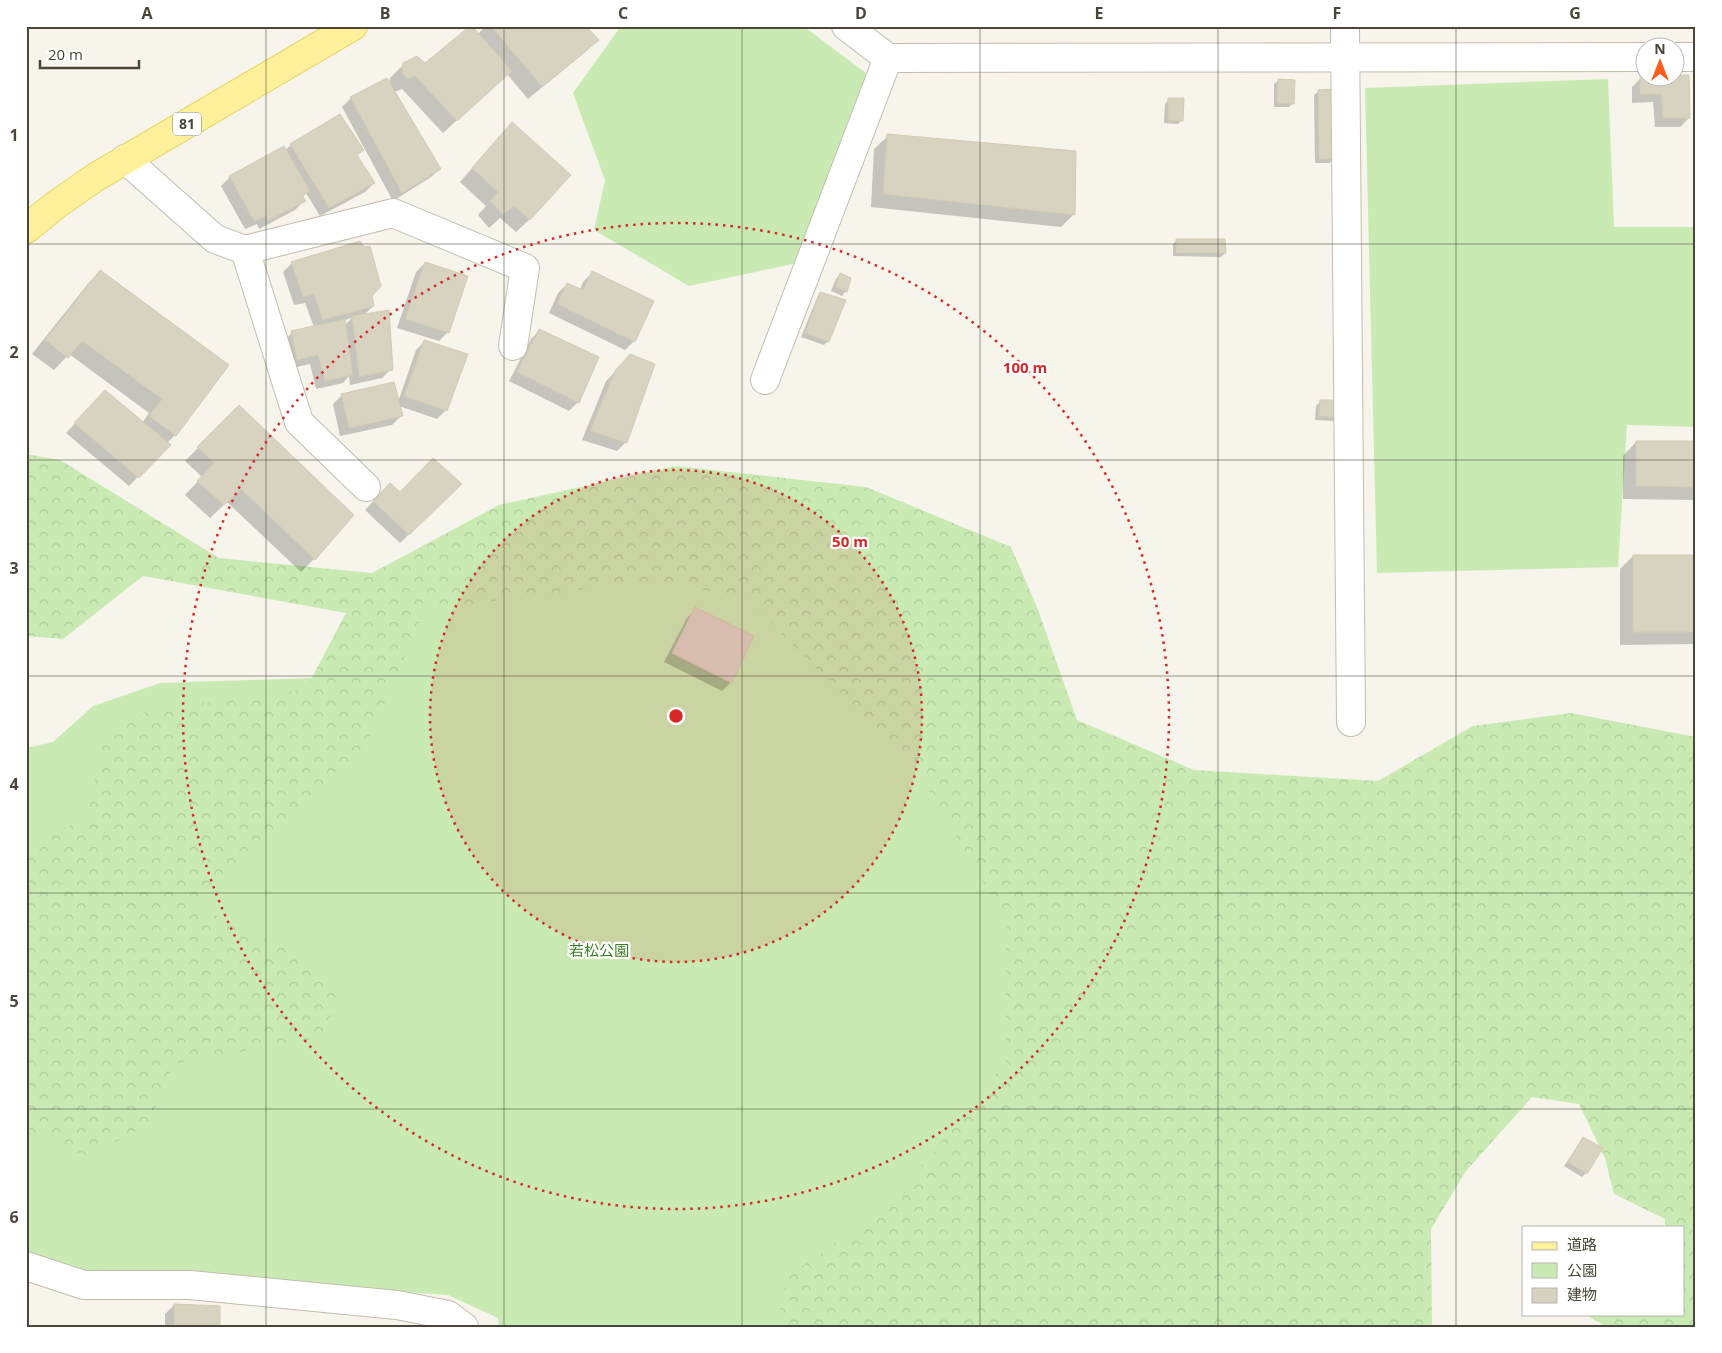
<svg xmlns="http://www.w3.org/2000/svg" width="1722" height="1353" viewBox="0 0 1722 1353" font-family="'Open Sans','Noto Sans JP',sans-serif">
<defs>
<pattern id="forest-crowns" width="20" height="18" patternUnits="userSpaceOnUse" patternTransform="scale(1.25)"><rect width="20" height="18" fill="#c9ebb3"/><path d="M2 6a3 3 0 1 1 6 0M12 15a3 3 0 1 1 6 0" fill="none" stroke="#aecb9b"/></pattern>
</defs>
<rect width="100%" height="100%" fill="#f6f4eb"/>
<g fill="#c9ebb3">
<path d="M 621,26 L 803,26 L 870,76 L 798,263 L 689,286 L 594,230 L 605,180 L 573,93 Z"/>
<path d="M 1608,79 L 1614,227 L 1696,227 L 1696,427 L 1627,425 L 1618,567 L 1377,573 L 1365,88 Z"/>
<path d="M 544,574 L 757,583 L 1193,922 L 892,1327 L 499,1327 L 498,1318 L 448,1295 L 183,1277 L 123,1290 L 26,1256 L 26,748 L 53,742 L 93,706 L 160,683 L 342,677 L 410,589 Z"/>
</g>
<path fill="url(#forest-crowns)" d="M 26,454 L 60,460 L 219,558 L 372,573 L 499,505 L 676,466 L 866,487 L 1011,547 L 1037,607 L 1077,720 L 1194,770 L 1378,781 L 1473,726 L 1571,713 L 1696,737 L 1696,1327 L 1605,1327 L 1604,1325 L 1584,1314 L 1683,1314 L 1683,1227 L 1665,1227 L 1665,1219 L 1614,1194 L 1605,1158 L 1579,1104 L 1532,1097 L 1466,1171 L 1431,1229 L 1432,1327 L 776,1327 L 787,1277 L 890,1204 L 1006,1062 L 1006,920 L 913,765 L 745,597 L 647,581 L 425,610 L 367,744 L 198,907 L 309,959 L 343,991 L 322,1038 L 174,1064 L 148,1125 L 87,1157 L 26,1130 L 26,847 L 87,817 L 103,742 L 148,710 L 306,689 L 346,613 L 143,576 L 63,639 L 26,636 Z"/>
<g fill="#0003" fill-rule="evenodd">
<path d="M 486,26 L 584,26 L 597,40 L 584,53 L 528,99 L 507,74 L 443,133 L 402,89 L 394,92 L 440,169 L 431,177 L 393,201 L 342,107 L 351,98 L 386,80 L 389,84 L 390,78 L 404,64 L 425,64 L 478,34 Z"/>
<path d="M 1641,78 L 1674,78 L 1689,118 L 1680,127 L 1655,127 L 1653,102 L 1632,103 L 1632,87 Z"/>
<path d="M 1279,80 L 1293,103 L 1289,107 L 1274,107 L 1274,84 Z"/>
<path d="M 1319,91 L 1334,159 L 1329,163 L 1315,163 L 1314,95 Z"/>
<path d="M 1169,100 L 1182,120 L 1178,124 L 1164,123 L 1165,104 Z"/>
<path d="M 888,136 L 1074,214 L 1061,227 L 871,207 L 874,149 Z"/>
<path d="M 499,137 L 530,219 L 516,232 L 500,218 L 489,228 L 478,215 L 486,206 L 460,182 Z"/>
<path d="M 291,145 L 374,183 L 365,192 L 320,216 L 306,193 L 302,198 L 304,201 L 295,210 L 259,229 L 257,224 L 245,229 L 221,186 L 230,177 L 283,147 L 285,150 Z"/>
<path d="M 1177,240 L 1225,253 L 1221,257 L 1173,256 L 1173,244 Z"/>
<path d="M 292,263 L 371,296 L 373,306 L 364,315 L 391,369 L 382,378 L 350,385 L 349,376 L 343,383 L 316,389 L 310,364 L 288,369 L 283,342 L 292,333 L 314,327 L 305,303 L 294,305 L 283,272 ZM 352,318 L 345,325 L 344,320 Z"/>
<path d="M 425,263 L 448,332 L 439,341 L 397,328 L 416,272 Z"/>
<path d="M 100,271 L 227,365 L 175,435 L 167,443 L 169,445 L 129,486 L 66,433 L 96,401 L 142,423 L 149,413 L 69,354 L 54,370 L 32,354 L 87,285 Z"/>
<path d="M 592,273 L 634,341 L 625,350 L 549,313 L 558,293 L 567,284 L 580,290 L 583,282 Z"/>
<path d="M 840,274 L 846,291 L 842,296 L 831,291 L 836,279 Z"/>
<path d="M 821,294 L 828,341 L 824,345 L 801,337 L 817,298 Z"/>
<path d="M 540,330 L 578,402 L 569,411 L 509,381 L 531,339 Z"/>
<path d="M 425,341 L 446,410 L 437,419 L 399,406 L 401,416 L 392,425 L 340,436 L 333,404 L 342,395 L 398,402 L 416,350 Z"/>
<path d="M 631,356 L 626,442 L 617,451 L 582,440 L 606,381 Z"/>
<path d="M 1320,402 L 1339,417 L 1335,421 L 1315,420 L 1316,406 Z"/>
<path d="M 239,407 L 314,559 L 301,572 L 227,502 L 210,518 L 185,495 L 202,477 L 185,461 Z"/>
<path d="M 1636,442 L 1696,443 L 1696,500 L 1623,499 L 1623,456 Z"/>
<path d="M 390,484 L 400,494 L 460,484 L 400,543 L 365,510 Z"/>
<path d="M 1633,556 L 1696,556 L 1696,644 L 1620,645 L 1620,569 Z"/>
<path d="M 696,609 L 731,682 L 722,691 L 664,662 L 687,618 Z"/>
<path d="M 1583,1138 L 1586,1173 L 1582,1177 L 1564,1166 Z"/>
<path d="M 174,1305 L 219,1327 L 165,1327 L 165,1314 Z"/>
</g>
<g fill="#d8d2c0" stroke="#d3cbb2">
<path d="M 470,26 L 472,26 L 512,71 L 457,121 L 415,76 L 407,79 L 402,73 L 403,63 L 417,56 L 425,63 Z"/>
<path d="M 491,26 L 586,26 L 599,40 L 542,87 Z"/>
<path d="M 1674,75 L 1689,75 L 1690,118 L 1663,118 L 1661,94 L 1640,94 L 1640,76 L 1674,78 Z"/>
<path d="M 387,78 L 441,169 L 402,193 L 350,97 Z"/>
<path d="M 1278,79 L 1295,80 L 1294,104 L 1277,103 Z"/>
<path d="M 1334,89 L 1335,159 L 1319,159 L 1318,90 Z"/>
<path d="M 1168,98 L 1184,98 L 1183,121 L 1168,120 Z"/>
<path d="M 340,114 L 364,150 L 357,155 L 375,183 L 329,208 L 290,144 Z"/>
<path d="M 512,122 L 571,175 L 530,220 L 514,206 L 503,215 L 490,201 L 498,192 L 472,168 Z"/>
<path d="M 887,134 L 1076,151 L 1075,215 L 883,194 Z"/>
<path d="M 284,146 L 310,191 L 302,196 L 306,201 L 268,221 L 266,216 L 254,221 L 229,176 Z"/>
<path d="M 1176,239 L 1225,239 L 1226,253 L 1176,253 Z"/>
<path d="M 360,241 L 364,247 L 370,246 L 381,286 L 372,296 L 374,306 L 323,320 L 314,294 L 303,297 L 291,262 Z"/>
<path d="M 425,262 L 468,276 L 449,333 L 405,319 Z"/>
<path d="M 100,270 L 229,365 L 176,436 L 149,416 L 162,399 L 82,341 L 68,358 L 45,340 Z"/>
<path d="M 592,271 L 654,301 L 635,342 L 557,304 L 567,283 L 583,290 Z"/>
<path d="M 840,273 L 851,278 L 847,292 L 835,287 Z"/>
<path d="M 820,292 L 846,300 L 829,342 L 805,333 Z"/>
<path d="M 389,310 L 393,370 L 359,377 L 352,316 Z"/>
<path d="M 345,319 L 353,375 L 325,381 L 318,355 L 297,360 L 291,331 Z"/>
<path d="M 539,329 L 599,357 L 579,403 L 517,372 Z"/>
<path d="M 424,340 L 468,354 L 447,411 L 404,396 Z"/>
<path d="M 630,354 L 655,364 L 627,443 L 590,431 L 615,371 Z"/>
<path d="M 394,382 L 403,416 L 349,428 L 341,394 Z"/>
<path d="M 105,390 L 171,445 L 139,478 L 74,423 Z"/>
<path d="M 1320,400 L 1341,400 L 1341,418 L 1318,416 Z"/>
<path d="M 239,405 L 354,515 L 315,560 L 241,489 L 224,505 L 197,481 L 214,463 L 197,447 Z"/>
<path d="M 1636,441 L 1696,441 L 1696,487 L 1636,486 Z"/>
<path d="M 433,458 L 462,484 L 409,535 L 373,501 L 390,483 L 400,492 Z"/>
<rect x="1633" y="555" width="63" height="77"/>
<path d="M 695,607 L 754,636 L 732,683 L 672,653 Z"/>
<path d="M 1583,1137 L 1603,1148 L 1587,1174 L 1568,1162 Z"/>
<path d="M 174,1304 L 220,1306 L 220,1327 L 174,1327 Z"/>
</g>
<g fill="none" stroke-linecap="round" stroke-linejoin="round">
<g stroke="#c2bead" stroke-width="30">
<g id="street">
<path d="M 846,26 L 888,58 L 1644,57"/>
<path d="M 1345,26 L 1351,722"/>
<path d="M 1674,57 L 1696,57"/>
<path d="M 125,159 L 215,239 L 245,250 L 299,422 L 366,487"/>
<path d="M 245,250 L 393,213 L 525,268 L 513,346"/>
<path d="M 765,380 L 888,58"/>
<path d="M 26,1266 L 84,1285 L 190,1285 L 397,1305 L 448,1315 L 464,1327"/>
</g>
</g>
<g stroke="#e9d565" stroke-width="30">
<path id="primary" d="M 26,229 L 57,204 L 96,177 L 353,26"/>
</g>
<use href="#street" stroke="#fff" stroke-width="28"/>
<use href="#primary" stroke="#fff19b" stroke-width="28"/>
</g>
<path fill="none" stroke="#4b4638" stroke-width="1" stroke-opacity="0.55" d="M 266,26 L 266,1327M 504,26 L 504,1327M 742,26 L 742,1327M 980,26 L 980,1327M 1218,26 L 1218,1327M 1456,26 L 1456,1327M 26,244 L 1696,244M 26,460 L 1696,460M 26,676 L 1696,676M 26,893 L 1696,893M 26,1109 L 1696,1109"/>
<circle cx="676" cy="716" r="246" fill="#d62828" fill-opacity=".12"/>
<g fill="none" stroke="#d62828" stroke-width="2.5" stroke-dasharray="2.5 5">
<circle cx="676" cy="716" r="246"/>
<circle cx="676" cy="716" r="493"/>
</g>
<g text-anchor="middle" stroke-width="4.5" stroke-linejoin="round" paint-order="stroke">
<rect fill="#fff" stroke="#817e74" stroke-width="1" x="173" y="112.5" width="28" height="23" rx="4"/>
<g font-size="14" font-weight="bold" fill="#4b4638">
<text x="187" y="129">81</text>
</g>
<g font-size="15" fill="#3c8027" stroke="#fff">
<text x="599" y="956">若松公園</text>
</g>
</g>
<circle cx="676" cy="716" r="8" fill="#d62828" stroke="#fff" stroke-width="2.5"/>
<g font-size="15" text-anchor="middle" font-weight="bold" fill="#d62828" stroke="#fff" stroke-width="4.5" stroke-linejoin="round" paint-order="stroke">
<text x="1025" y="373">100 m</text>
<text x="850" y="547">50 m</text>
</g>
<rect width="1722" height="1353" fill="none" stroke="#ffffff" stroke-width="55"/>
<rect x="1522" y="1226" width="162" height="90" fill="#ffffff" stroke="#b7b5af"/>
<rect x="1532" y="1242" width="25" height="8" fill="#fff19b" stroke="#b7b5af"/>
<text x="1567" y="1250" font-size="15" fill="#4b4638">道路</text>
<rect x="1532" y="1263" width="25" height="15" fill="#c9ebb3" stroke="#b7b5af"/>
<text x="1567" y="1276" font-size="15" fill="#4b4638">公園</text>
<rect x="1532" y="1288" width="25" height="15" fill="#d8d2c0" stroke="#b7b5af"/>
<text x="1567" y="1300" font-size="15" fill="#4b4638">建物</text>
<g transform="translate(1660 62)"><circle r="24" fill="#ffffff" stroke="#b7b5af"/>
<path d="M0-4L9 19L0 12L-9 19Z" fill="#ff5d19"/>
<text y="-8" font-size="14" font-weight="bold" text-anchor="middle" fill="#4b4638">N</text>
</g>
<path d="M40 60v8h99v-8" fill="none" stroke="#4b4638" stroke-width="2.5"/>
<text x="48" y="60" font-size="15" fill="#4b4638" stroke="#ffffff" stroke-width="4" paint-order="stroke">20 m</text>
<rect x="28" y="28" width="1666" height="1298" fill="none" stroke="#4b4638" stroke-width="2"/>
<g font-size="16" text-anchor="middle" font-weight="bold" fill="#4b4638">
<text x="147" y="19">A</text>
<text x="385" y="19">B</text>
<text x="623" y="19">C</text>
<text x="861" y="19">D</text>
<text x="1099" y="19">E</text>
<text x="1337" y="19">F</text>
<text x="1575" y="19">G</text>
<text x="14" y="141">1</text>
<text x="14" y="358">2</text>
<text x="14" y="574">3</text>
<text x="14" y="790">4</text>
<text x="14" y="1007">5</text>
<text x="14" y="1223">6</text>
</g>
</svg>
